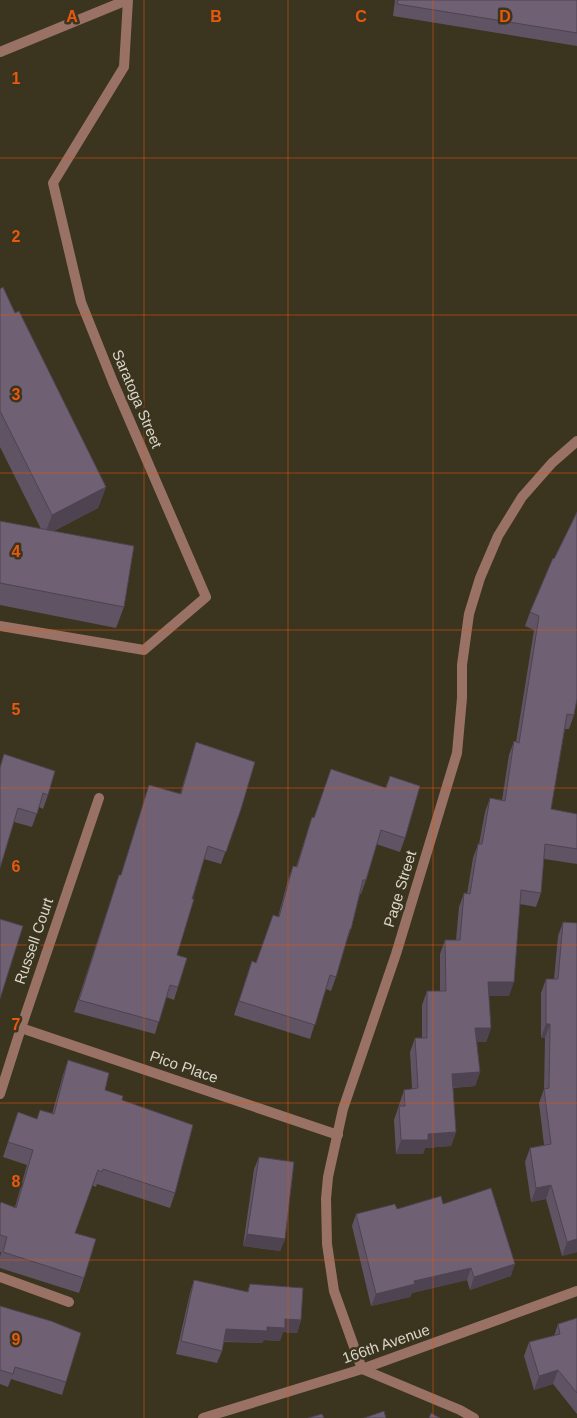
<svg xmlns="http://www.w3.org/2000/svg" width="577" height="1418" viewBox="0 0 577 1418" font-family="Helvetica,sans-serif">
<rect width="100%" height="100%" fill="#3b341f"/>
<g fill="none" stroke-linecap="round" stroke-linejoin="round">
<g stroke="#997265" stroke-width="10">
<path d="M 0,52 L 127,0"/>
<path d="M 0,626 L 144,650 L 206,597 L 113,382 L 81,302 L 53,183 L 124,67 L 128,0"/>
<path d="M 21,1028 L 338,1135"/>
<path d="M 0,1094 L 21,1028 L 99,798"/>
<path d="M 0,1277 L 69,1302"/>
<path d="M 203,1418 L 362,1369 L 577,1291"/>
<path d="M 474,1418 L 460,1410 L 362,1369 L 334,1291 L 327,1244 L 326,1199 L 328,1177 L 343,1109 L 396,954 L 457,753 L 462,698 L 462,665 L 469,614 L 480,578 L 498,536 L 522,497 L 552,463 L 577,441"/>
</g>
</g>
<g fill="#605363">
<path d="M 395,0 L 577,0 L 577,46 L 393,16 Z"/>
<path d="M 0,289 L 15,313 L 106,487 L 98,508 L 54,531 L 124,607 L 116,628 L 0,605 L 0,521 L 41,529 L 0,447 Z"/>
<path d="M 553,558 L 574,715 L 569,729 L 565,729 L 551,809 L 577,814 L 577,864 L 544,859 L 541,893 L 536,907 L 520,904 L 509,996 L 489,996 L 491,1028 L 486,1042 L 477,1042 L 480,1072 L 475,1086 L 453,1088 L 456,1132 L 451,1146 L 425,1148 L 423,1154 L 396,1154 L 394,1120 L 404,1090 L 412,1089 L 410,1052 L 415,1038 L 422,1038 L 422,1005 L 427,991 L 440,991 L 440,954 L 445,940 L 456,940 L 459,907 L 464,893 L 467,894 L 473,858 L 478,844 L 479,844 L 485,812 L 490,798 L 502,800 L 509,755 L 514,741 L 516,742 L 534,630 L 525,626 L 530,612 Z"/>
<path d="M 196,742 L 241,809 L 221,864 L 204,859 L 177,955 L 178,987 L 174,1000 L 166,997 L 155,1034 L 74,1012 L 115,887 L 119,875 L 121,875 L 149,785 L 180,794 Z"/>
<path d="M 4,754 L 48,795 L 43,809 L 39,807 L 32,827 L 14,822 L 0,868 L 0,766 Z"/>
<path d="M 390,776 L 405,838 L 400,852 L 376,844 L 366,880 L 361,894 L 360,894 L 351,929 L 346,943 L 336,977 L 331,991 L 326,989 L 310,1039 L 234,1015 L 252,961 L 256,963 L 278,917 L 288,880 L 293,866 L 296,867 L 312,817 L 314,818 L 385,788 Z"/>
<path d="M 563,922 L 577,1252 L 562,1256 L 546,1199 L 531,1202 L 525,1162 L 530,1148 L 544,1145 L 539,1103 L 544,1089 L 545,1038 L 541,1038 L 541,993 L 546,979 L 554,979 L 558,936 Z"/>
<path d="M 68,1060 L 105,1090 L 122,1100 L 175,1193 L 170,1208 L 97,1184 L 96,1187 L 92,1185 L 75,1233 L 84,1278 L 79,1293 L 0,1268 L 0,1257 L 1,1252 L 0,1252 L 0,1204 L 15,1207 L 27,1165 L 3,1157 L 18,1112 L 37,1119 L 52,1114 L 63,1075 Z"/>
<path d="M 259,1157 L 285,1239 L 280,1251 L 243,1246 L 254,1169 Z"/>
<path d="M 443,1204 L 511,1276 L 470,1290 L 467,1280 L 412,1293 L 410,1297 L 371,1306 L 352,1226 L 356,1214 Z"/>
<path d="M 194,1280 L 247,1292 L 250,1284 L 301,1320 L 297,1333 L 283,1332 L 280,1341 L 264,1340 L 262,1343 L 223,1342 L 222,1351 L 217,1363 L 176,1354 L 190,1293 Z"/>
<path d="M 0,1306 L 66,1382 L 62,1395 L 11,1379 L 8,1387 L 0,1384 Z"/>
<path d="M 577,1318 L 577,1414 L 553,1384 L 534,1390 L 524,1356 L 529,1342 L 554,1336 L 558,1324 Z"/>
</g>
<g fill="#4e4350">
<path d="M 106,487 L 98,508 L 44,536 L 52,515 Z"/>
<path d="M 488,982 L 514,982 L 509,996 L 483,996 Z"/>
<path d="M 546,1024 L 550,1024 L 545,1038 L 541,1038 Z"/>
<path d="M 475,1028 L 491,1028 L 486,1042 L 470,1042 Z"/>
<path d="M 480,1072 L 475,1086 L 447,1088 L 452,1074 Z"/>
<path d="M 456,1132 L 451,1146 L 425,1148 L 423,1154 L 396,1154 L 401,1140 L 428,1134 Z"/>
<path d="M 551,1185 L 546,1199 L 531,1202 L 536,1188 Z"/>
<path d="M 247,1234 L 285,1239 L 280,1251 L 243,1246 Z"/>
<path d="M 577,1239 L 577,1252 L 562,1256 L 567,1242 Z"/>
<path d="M 515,1264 L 511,1276 L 470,1290 L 474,1277 Z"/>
<path d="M 471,1268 L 467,1280 L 412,1293 L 410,1297 L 371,1306 L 376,1294 L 414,1281 Z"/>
<path d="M 285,1319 L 301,1320 L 297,1333 L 283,1332 L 280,1341 L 264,1340 L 262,1343 L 221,1341 L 226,1329 L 267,1327 Z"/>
<path d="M 558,1370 L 553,1384 L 534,1390 L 539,1376 Z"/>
</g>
<g fill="#706073" stroke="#4e4350">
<path d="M 398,0 L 577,0 L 577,33 L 397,4 Z"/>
<path d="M 3,287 L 15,313 L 19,311 L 106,487 L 52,515 L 0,411 L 0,289 Z"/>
<path d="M 577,512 L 577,699 L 574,715 L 567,714 L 551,809 L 577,814 L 577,849 L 545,844 L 541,893 L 521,890 L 514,982 L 488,982 L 491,1028 L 475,1028 L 480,1072 L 452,1074 L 456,1132 L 428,1134 L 428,1140 L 401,1140 L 399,1106 L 405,1106 L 404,1090 L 418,1088 L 415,1038 L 427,1038 L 427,991 L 446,991 L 445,940 L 460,940 L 464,893 L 470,894 L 478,844 L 482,844 L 490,798 L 505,801 L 514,741 L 519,743 L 539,616 L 530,612 L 553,558 L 554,559 Z"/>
<path d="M 0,521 L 134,546 L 124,607 L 0,583 Z"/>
<path d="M 196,742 L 255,762 L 241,809 L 226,852 L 208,846 L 192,899 L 194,899 L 177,955 L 187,958 L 178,987 L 170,985 L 159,1022 L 79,1000 L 119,875 L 121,875 L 149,785 L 181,794 Z"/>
<path d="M 4,754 L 55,771 L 48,795 L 43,793 L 37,814 L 18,808 L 0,868 L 0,768 Z"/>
<path d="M 331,769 L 386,788 L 390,776 L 420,786 L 405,838 L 381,830 L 366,880 L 363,880 L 351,929 L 350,929 L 336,977 L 330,975 L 315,1025 L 239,1001 L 252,961 L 256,963 L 273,915 L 279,917 L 293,866 L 297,867 L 312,817 L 314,818 Z"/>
<path d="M 0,919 L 23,926 L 0,999 Z"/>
<path d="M 563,922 L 577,923 L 577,1239 L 567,1242 L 551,1185 L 536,1188 L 530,1148 L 551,1144 L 544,1089 L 549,1088 L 550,1024 L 546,1024 L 546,979 L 558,979 Z"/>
<path d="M 68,1060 L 109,1073 L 105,1090 L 123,1096 L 122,1100 L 193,1125 L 175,1193 L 103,1169 L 102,1172 L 98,1170 L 75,1233 L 96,1239 L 84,1278 L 3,1252 L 7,1237 L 0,1235 L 0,1205 L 1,1202 L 16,1208 L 33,1150 L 8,1142 L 18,1112 L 37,1119 L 40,1110 L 54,1114 Z"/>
<path d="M 259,1157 L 294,1162 L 285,1239 L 247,1234 Z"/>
<path d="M 491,1188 L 515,1264 L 474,1277 L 471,1268 L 414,1281 L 415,1284 L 376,1294 L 356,1214 L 395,1204 L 397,1209 L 441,1196 L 443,1204 Z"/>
<path d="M 194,1280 L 248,1292 L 250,1284 L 303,1288 L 301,1320 L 285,1319 L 285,1328 L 267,1327 L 267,1331 L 226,1329 L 222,1351 L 181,1341 Z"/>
<path d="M 0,1306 L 51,1321 L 81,1333 L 66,1382 L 15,1367 L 13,1374 L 0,1370 Z"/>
<path d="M 577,1318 L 577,1393 L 558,1370 L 539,1376 L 529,1342 L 560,1334 L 558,1324 Z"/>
<path d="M 384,1411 L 386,1418 L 364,1418 Z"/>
<path d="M 431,1413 L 440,1418 L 429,1418 Z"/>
<path d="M 322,1414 L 324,1418 L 308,1418 Z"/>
</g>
<path fill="none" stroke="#e8590c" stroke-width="1" stroke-opacity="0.55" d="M 144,0 L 144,1418M 288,0 L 288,1418M 433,0 L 433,1418M 0,158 L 577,158M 0,315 L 577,315M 0,473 L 577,473M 0,630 L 577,630M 0,788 L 577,788M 0,945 L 577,945M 0,1103 L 577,1103M 0,1260 L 577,1260"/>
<g text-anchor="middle" stroke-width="5" stroke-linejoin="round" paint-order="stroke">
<g font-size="15" fill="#dad6c9" stroke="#3b341f">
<text transform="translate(137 399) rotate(67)" y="5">Saratoga Street</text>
<text transform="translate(400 889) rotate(-73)" y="5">Page Street</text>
<text transform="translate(34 941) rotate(-71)" y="5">Russell Court</text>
<text transform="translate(184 1067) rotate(19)" y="5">Pico Place</text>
<text transform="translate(386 1344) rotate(-19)" y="5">166th Avenue</text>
</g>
</g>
<g font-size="16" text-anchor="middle" font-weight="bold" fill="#e8590c" stroke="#3b341f" stroke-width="5" stroke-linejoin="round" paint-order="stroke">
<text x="72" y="22">A</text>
<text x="216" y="22">B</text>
<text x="361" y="22">C</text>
<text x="505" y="22">D</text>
<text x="16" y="84">1</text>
<text x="16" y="242">2</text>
<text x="16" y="400">3</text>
<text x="16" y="557">4</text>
<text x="16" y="715">5</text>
<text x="16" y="872">6</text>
<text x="16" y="1030">7</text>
<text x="16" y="1187">8</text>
<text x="16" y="1345">9</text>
</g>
</svg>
